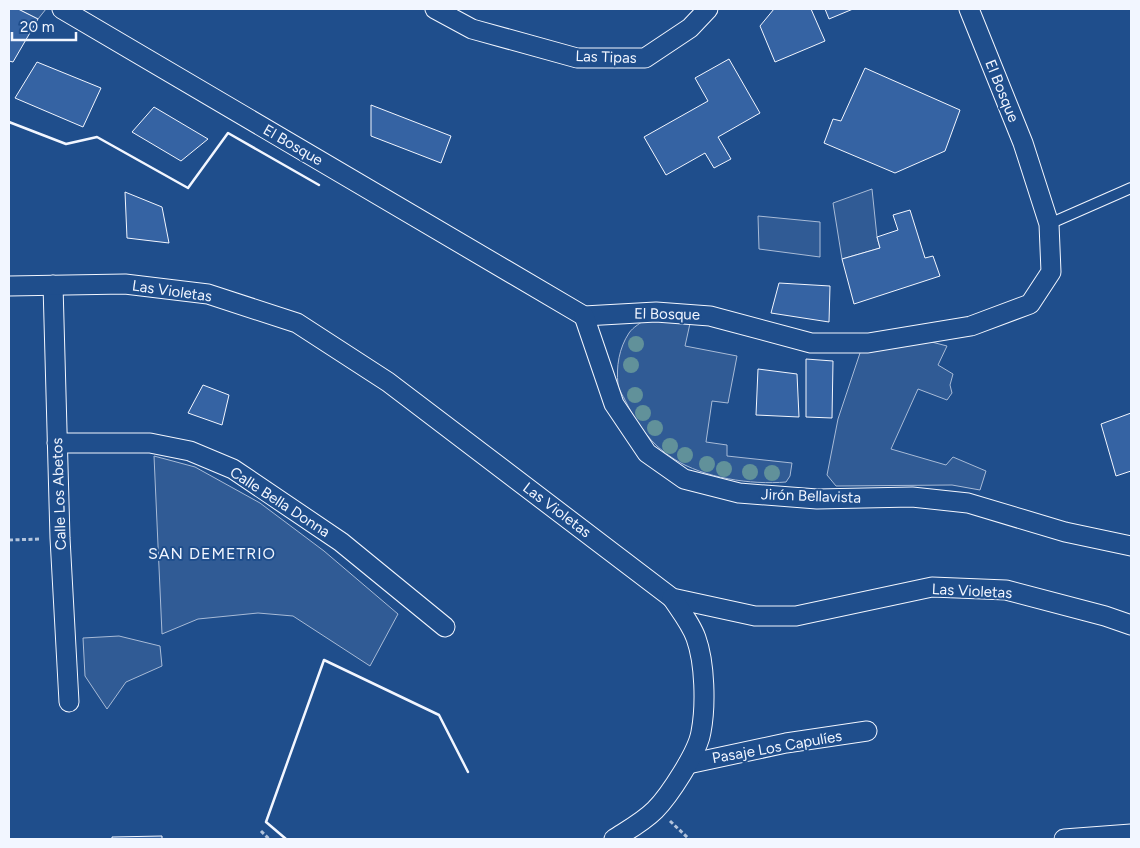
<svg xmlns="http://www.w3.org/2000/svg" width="1140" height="848" viewBox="0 0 1140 848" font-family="Figtree,sans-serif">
<rect width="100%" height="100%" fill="#1f4e8c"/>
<g fill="#305b95" stroke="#a8bbd7">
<path d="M 18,9 L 46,9 L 38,19 Z"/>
<path d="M 872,189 L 877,237 L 880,248 L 842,259 L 833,203 Z"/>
<path d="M 758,216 L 820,222 L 820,257 L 759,249 Z"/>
<path d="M 647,318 L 691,319 L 685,346 L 737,356 L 728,403 L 712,401 L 706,442 L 727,445 L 727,456 L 792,463 L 790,476 L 786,482 C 751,485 704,478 674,459 C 651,445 636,423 624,398 C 622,394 618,389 618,384 C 616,367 619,348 629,333 C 633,327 641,323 647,318 Z"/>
<path d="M 928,341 L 947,346 L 938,365 L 953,374 L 950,385 L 952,393 L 947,400 L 918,389 L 891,449 L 946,465 L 953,457 L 986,471 L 980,490 L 952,485 L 836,486 L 827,475 L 838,419 L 861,350 Z"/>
<path d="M 154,456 L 195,467 L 260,503 L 324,551 L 398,614 L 370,666 L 293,616 L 258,613 L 198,619 L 162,634 Z"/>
<path d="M 119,636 L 160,646 L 162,666 L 126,682 L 107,709 L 85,676 L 83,638 Z"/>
</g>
<g fill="#3563a3" stroke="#f2f6ff">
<path d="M 9,9 L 18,9 L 38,19 L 13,62 L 9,61 Z"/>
<path d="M 774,9 L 811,9 L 825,41 L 775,62 L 760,26 Z"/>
<path d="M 825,9 L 853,9 L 829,19 Z"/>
<path d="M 729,59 L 760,113 L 718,137 L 731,159 L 714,168 L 705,153 L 666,175 L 644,137 L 708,101 L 695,78 Z"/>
<path d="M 37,62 L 101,88 L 83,127 L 15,98 Z"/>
<path d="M 865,68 L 960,110 L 945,151 L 895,173 L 824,143 L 833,119 L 841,121 Z"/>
<path d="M 371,105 L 451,136 L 441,163 L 371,136 Z"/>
<path d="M 154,107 L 208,139 L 181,161 L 132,132 Z"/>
<path d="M 125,192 L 162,207 L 169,243 L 127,238 Z"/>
<path d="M 910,210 L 925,258 L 933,256 L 940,276 L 854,304 L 842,259 L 880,248 L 877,237 L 898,230 L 893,215 Z"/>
<path d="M 779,283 L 830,286 L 829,322 L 771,313 Z"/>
<path d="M 806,359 L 833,361 L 832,418 L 806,417 Z"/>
<path d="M 758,369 L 797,374 L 799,417 L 756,415 Z"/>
<path d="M 203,385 L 229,395 L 222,425 L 188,413 Z"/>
<path d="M 1131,413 L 1131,471 L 1116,476 L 1101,424 Z"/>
<path d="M 162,836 L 162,839 L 112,839 L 112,837 Z"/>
</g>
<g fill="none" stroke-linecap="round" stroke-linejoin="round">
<g stroke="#f2f6ff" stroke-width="12">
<path id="service" d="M 1049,224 L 1131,188"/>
</g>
<g stroke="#f2f6ff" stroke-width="21">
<g id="minor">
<path d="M 62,9 L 584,316 L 656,312 L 710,316 L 811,343 L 868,343 L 971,326 L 1030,304 L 1051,272 L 1049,224 L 1023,143 L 969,9"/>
<path d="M 435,9 L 472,29 L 577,58 L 645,58 L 690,28 L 708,9"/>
<path d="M 53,285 L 60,538 L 69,702"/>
<path d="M 9,286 L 125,284 L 208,294 L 297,323 L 388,382 L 672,598 L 755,616 L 796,616 L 932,587 L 1006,590 L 1105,616 L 1131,625"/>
<path d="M 584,316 L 614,404 L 647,453 L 684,479 L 739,493 L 817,499 L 912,497 L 968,503 L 1065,532 L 1131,546"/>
<path d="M 57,443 L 150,443 L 190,451 L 233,469 L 341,542 L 445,627"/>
<path d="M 688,764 L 786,743 L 867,731"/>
<path d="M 614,839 C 628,830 643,822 655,810 C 669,796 698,752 701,732 C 706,706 705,663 696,638 C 691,624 680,610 672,598"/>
<path d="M 1064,839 L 1131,834"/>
</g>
</g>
<g stroke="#b3c4dc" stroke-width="3" stroke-dasharray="4 2.5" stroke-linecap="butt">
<path d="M 9,540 L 41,539"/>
<path d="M 670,821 L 689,839"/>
<path d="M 261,831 L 269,839"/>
</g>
<use href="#service" stroke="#1f4e8c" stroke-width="10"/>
<use href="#minor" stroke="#1f4e8c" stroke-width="19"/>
<g stroke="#f2f6ff" stroke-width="2.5">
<path d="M 9,122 L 66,144 L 97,137 L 188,188 L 228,133 L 319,185"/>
<path d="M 286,839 L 266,822 L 324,660 L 439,715 L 468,772"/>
</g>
</g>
<g fill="#61919a">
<circle cx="636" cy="344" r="8"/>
<circle cx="631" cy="365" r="8"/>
<circle cx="635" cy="395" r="8"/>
<circle cx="643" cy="413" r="8"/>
<circle cx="655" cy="428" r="8"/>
<circle cx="670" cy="446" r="8"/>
<circle cx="685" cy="455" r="8"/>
<circle cx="707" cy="464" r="8"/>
<circle cx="724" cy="469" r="8"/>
<circle cx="750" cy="472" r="8"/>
<circle cx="772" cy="473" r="8"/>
</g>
<g text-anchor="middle" stroke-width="4" stroke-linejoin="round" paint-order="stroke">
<g font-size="15" fill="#f2f6ff" stroke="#1f4e8c">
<text transform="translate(606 57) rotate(2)" y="5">Las Tipas</text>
<text transform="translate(1002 91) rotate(68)" y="5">El Bosque</text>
<text transform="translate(293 145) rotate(30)" y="5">El Bosque</text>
<text transform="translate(172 291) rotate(8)" y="5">Las Violetas</text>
<text transform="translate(667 314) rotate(1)" y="5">El Bosque</text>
<text transform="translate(59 494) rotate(-92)" y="5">Calle Los Abetos</text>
<text transform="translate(811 496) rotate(2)" y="5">Jirón Bellavista</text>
<text transform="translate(280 502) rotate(33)" y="5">Calle Bella Donna</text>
<text transform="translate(557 510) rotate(37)" y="5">Las Violetas</text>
<text transform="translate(972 591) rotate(3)" y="5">Las Violetas</text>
<text transform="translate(777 747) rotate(-10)" y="5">Pasaje Los Capulíes</text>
</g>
<g font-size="16" letter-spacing="1" fill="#f2f6ff" stroke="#1f4e8c">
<text x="212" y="559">SAN DEMETRIO</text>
</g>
</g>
<rect width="1140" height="848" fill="none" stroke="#f2f6ff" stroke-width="20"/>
<path d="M12 32v8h64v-8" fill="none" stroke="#f2f6ff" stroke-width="2.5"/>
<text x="20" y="32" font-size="15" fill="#f2f6ff" stroke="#1f4e8c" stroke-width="4" paint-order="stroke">20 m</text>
</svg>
